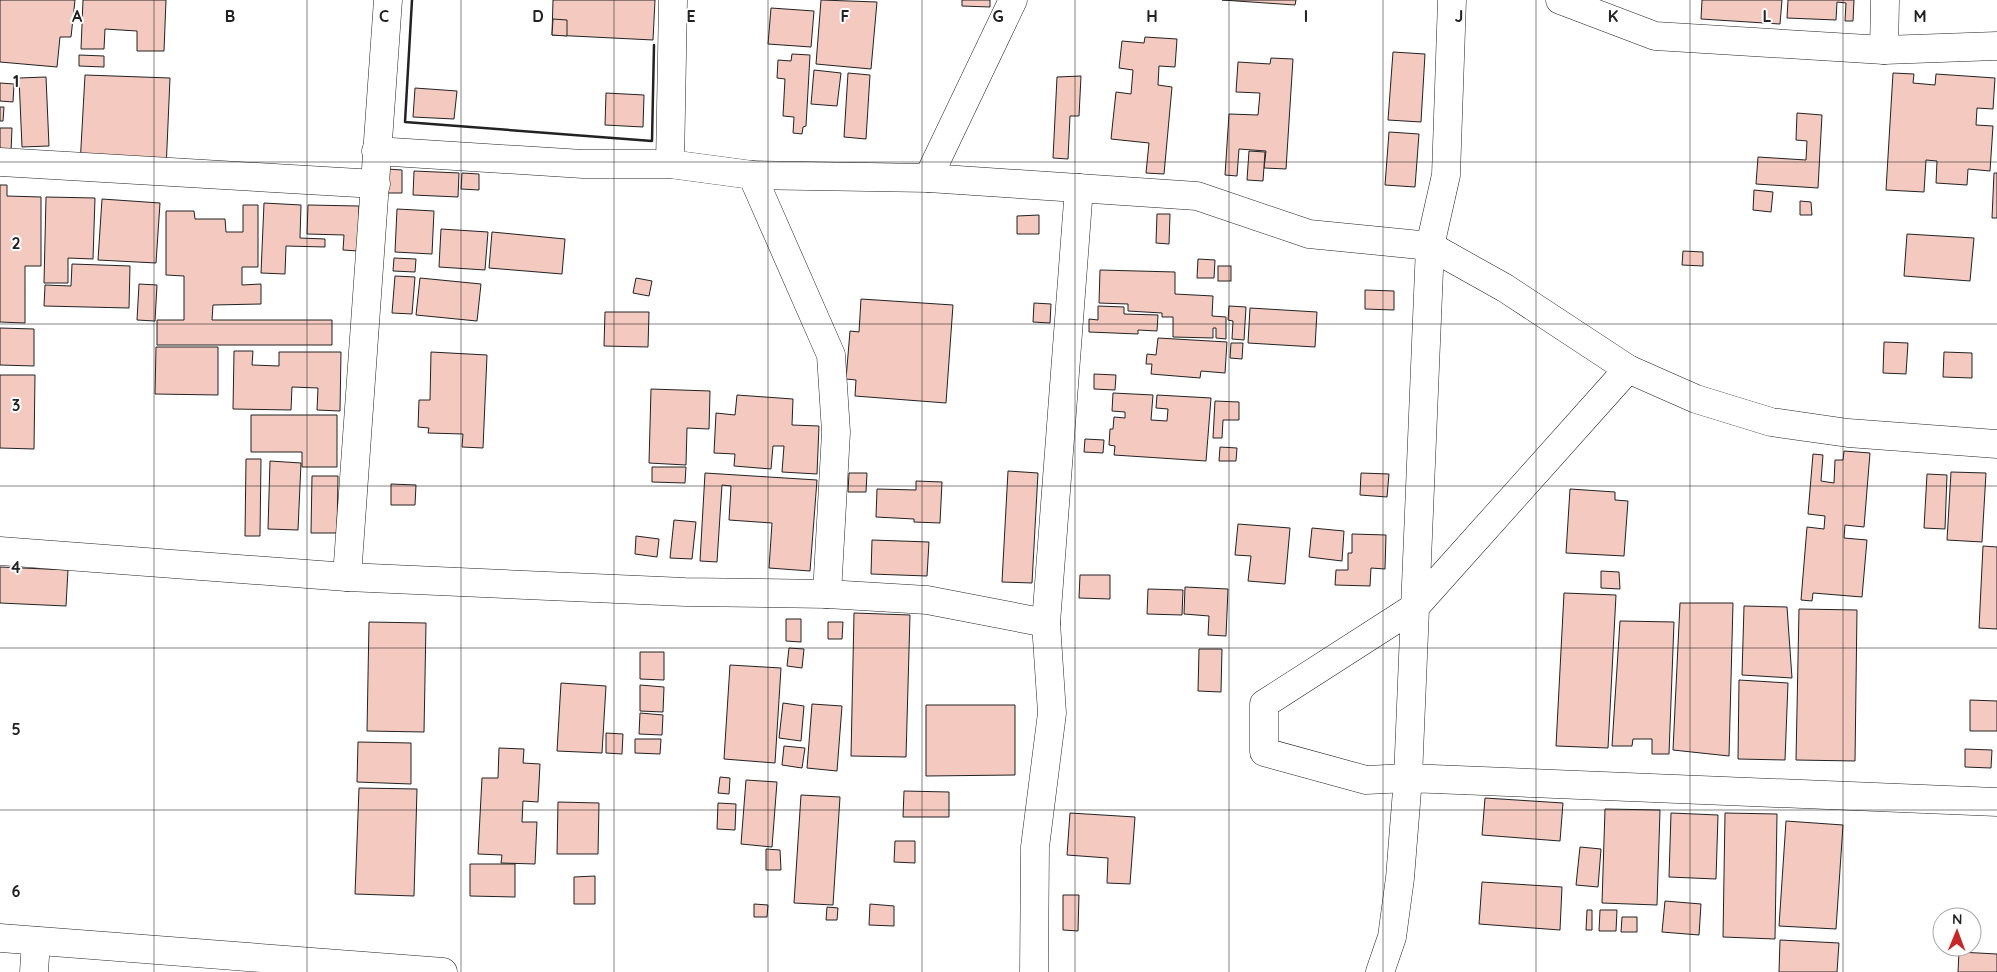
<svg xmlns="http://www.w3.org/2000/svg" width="1997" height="972" viewBox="0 0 1997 972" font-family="Quicksand,sans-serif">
<rect width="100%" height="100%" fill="#fff"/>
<g fill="#f3c9c0" stroke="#222">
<path d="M 0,0 L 75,0 L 71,37 L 60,37 L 57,67 L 0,62 Z"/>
<path d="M 83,0 L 166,0 L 164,51 L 137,51 L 137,31 L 105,29 L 104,49 L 81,49 Z"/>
<path d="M 553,0 L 655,0 L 653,40 L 552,35 Z"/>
<path d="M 821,0 L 877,2 L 871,69 L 816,64 Z"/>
<path d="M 962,0 L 990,0 L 990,7 L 962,6 Z"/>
<path d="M 1222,0 L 1296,0 L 1295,5 Z"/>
<path d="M 1702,0 L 1782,0 L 1780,24 L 1701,19 Z"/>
<path d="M 1788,0 L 1854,0 L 1853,21 L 1845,21 L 1846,3 L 1837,2 L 1836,20 L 1787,18 Z"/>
<path d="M 771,8 L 814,11 L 811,47 L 768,44 Z"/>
<path d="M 553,19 L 567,20 L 567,36 L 552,35 Z"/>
<path d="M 1145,37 L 1177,39 L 1175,67 L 1159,66 L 1158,85 L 1172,87 L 1164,174 L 1146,173 L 1149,143 L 1111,139 L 1116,92 L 1131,94 L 1133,70 L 1119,68 L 1122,41 L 1144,43 Z"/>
<path d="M 1393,52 L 1425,54 L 1421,122 L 1388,120 Z"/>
<path d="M 792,54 L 810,55 L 806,126 L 803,127 L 802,134 L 793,133 L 794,117 L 783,116 L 785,79 L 777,78 L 778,60 L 791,61 Z"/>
<path d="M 79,55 L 104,56 L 104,67 L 79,66 Z"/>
<path d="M 1271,58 L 1293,59 L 1286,169 L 1264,168 L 1266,151 L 1239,149 L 1237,176 L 1225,175 L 1229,114 L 1258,115 L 1260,93 L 1236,92 L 1238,62 L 1270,64 Z"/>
<path d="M 814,70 L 841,73 L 837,106 L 811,104 Z"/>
<path d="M 848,73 L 870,75 L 866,139 L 844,137 Z"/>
<path d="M 1893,73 L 1914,74 L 1913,83 L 1935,85 L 1936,74 L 1995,78 L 1993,109 L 1977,108 L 1976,125 L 1993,126 L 1990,171 L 1968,169 L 1967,185 L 1936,183 L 1937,161 L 1926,160 L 1924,192 L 1886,190 Z"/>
<path d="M 85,75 L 170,78 L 166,170 L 80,165 Z"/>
<path d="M 1081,76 L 1079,116 L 1070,116 L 1068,159 L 1053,158 L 1057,77 Z"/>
<path d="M 46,77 L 49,146 L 22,147 L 19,78 Z"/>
<path d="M 0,83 L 14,84 L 13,102 L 0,101 Z"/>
<path d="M 415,88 L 457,91 L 454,119 L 413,117 Z"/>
<path d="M 606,93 L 644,95 L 643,127 L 605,125 Z"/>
<path d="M 0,107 L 4,107 L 3,121 L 0,121 Z"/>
<path d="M 1797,113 L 1822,115 L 1818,188 L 1756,184 L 1758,157 L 1806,160 L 1807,141 L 1796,140 Z"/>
<path d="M 0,128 L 12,128 L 11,152 L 0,151 Z"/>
<path d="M 1389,132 L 1419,134 L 1415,187 L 1385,185 Z"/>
<path d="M 1249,151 L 1265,152 L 1263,181 L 1247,180 Z"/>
<path d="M 387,169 L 402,170 L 402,193 L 387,193 Z"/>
<path d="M 414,171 L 459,173 L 458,197 L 413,195 Z"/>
<path d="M 462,173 L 479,174 L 479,190 L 461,189 Z"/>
<path d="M 1994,173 L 1997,173 L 1997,218 L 1992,218 Z"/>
<path d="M 0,185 L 7,185 L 7,196 L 41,197 L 41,266 L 25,266 L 25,323 L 0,322 Z"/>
<path d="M 1754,190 L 1773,192 L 1771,212 L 1753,210 Z"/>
<path d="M 46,197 L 95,198 L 93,259 L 68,258 L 68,283 L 44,283 Z"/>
<path d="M 102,199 L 160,203 L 156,263 L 98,260 Z"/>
<path d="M 1800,201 L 1811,202 L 1812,215 L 1800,215 Z"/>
<path d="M 264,203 L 301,205 L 300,238 L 325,239 L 325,247 L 286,246 L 285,274 L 261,273 Z"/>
<path d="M 243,205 L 258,205 L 258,267 L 242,267 L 242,285 L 261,284 L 261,304 L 213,305 L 212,320 L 332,320 L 332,345 L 157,345 L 157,320 L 184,320 L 184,276 L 166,275 L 166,211 L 194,211 L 195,219 L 225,219 L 226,232 L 243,232 Z"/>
<path d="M 308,205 L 359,206 L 358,251 L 343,250 L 344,235 L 307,234 Z"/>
<path d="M 397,209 L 434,211 L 432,254 L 395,252 Z"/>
<path d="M 1157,214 L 1170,214 L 1169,244 L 1156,243 Z"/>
<path d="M 1039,215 L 1039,234 L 1017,234 L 1017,216 Z"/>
<path d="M 441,229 L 488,232 L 485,270 L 439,267 Z"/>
<path d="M 492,232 L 565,239 L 562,274 L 489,268 Z"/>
<path d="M 1907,234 L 1974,238 L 1970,281 L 1904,276 Z"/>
<path d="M 1683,251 L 1703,252 L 1703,266 L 1682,265 Z"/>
<path d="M 394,258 L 416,259 L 415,272 L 393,271 Z"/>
<path d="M 1198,259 L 1215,260 L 1214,278 L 1197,278 Z"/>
<path d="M 72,264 L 130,266 L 129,308 L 44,306 L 45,285 L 71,286 Z"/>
<rect x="1218" y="266" width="13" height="15"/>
<path d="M 1100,270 L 1175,272 L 1175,294 L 1213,296 L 1212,316 L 1226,317 L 1226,339 L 1216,338 L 1216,328 L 1213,328 L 1213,338 L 1173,337 L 1173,317 L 1162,317 L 1162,313 L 1128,311 L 1128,304 L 1099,303 Z"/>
<path d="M 395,276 L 415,277 L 412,314 L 392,313 Z"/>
<path d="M 420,278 L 481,284 L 477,321 L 416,315 Z"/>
<path d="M 636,278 L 652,281 L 649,296 L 633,293 Z"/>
<path d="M 139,284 L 157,285 L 155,321 L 137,320 Z"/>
<path d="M 1365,290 L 1394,291 L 1394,310 L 1365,309 Z"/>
<path d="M 861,299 L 953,305 L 946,403 L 855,396 L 856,380 L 846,379 L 850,331 L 859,332 Z"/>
<path d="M 1034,303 L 1051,304 L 1050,323 L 1033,322 Z"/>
<path d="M 1098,306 L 1124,307 L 1124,314 L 1158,315 L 1157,331 L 1138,330 L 1138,334 L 1089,332 L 1089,319 L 1098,320 Z"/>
<path d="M 1229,306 L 1246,307 L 1244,340 L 1232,339 L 1233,321 L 1228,320 Z"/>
<path d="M 1250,308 L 1317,312 L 1315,347 L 1248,343 Z"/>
<path d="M 605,312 L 649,312 L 648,347 L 604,346 Z"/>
<path d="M 0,328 L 34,329 L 34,366 L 0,365 Z"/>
<path d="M 1158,338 L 1227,342 L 1225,373 L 1201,371 L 1200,378 L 1151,374 L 1152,364 L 1146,364 L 1147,354 L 1156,355 Z"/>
<path d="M 1884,342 L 1908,343 L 1906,374 L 1883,373 Z"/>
<path d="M 1231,343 L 1243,343 L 1242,359 L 1230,358 Z"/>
<path d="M 156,347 L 218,347 L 218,395 L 155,394 Z"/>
<path d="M 234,351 L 253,351 L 252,365 L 279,366 L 279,352 L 341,352 L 340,411 L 317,410 L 318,388 L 292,387 L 291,410 L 233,409 Z"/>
<path d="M 431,352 L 487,355 L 483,448 L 462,447 L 463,434 L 428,433 L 429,428 L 418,427 L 419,400 L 430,400 Z"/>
<path d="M 1944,352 L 1972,353 L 1972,378 L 1943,377 Z"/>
<path d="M 1094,374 L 1116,375 L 1115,390 L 1094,389 Z"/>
<path d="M 0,375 L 35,375 L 34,449 L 0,448 Z"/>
<path d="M 651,389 L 710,391 L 709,429 L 687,428 L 686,465 L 649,463 Z"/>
<path d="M 1113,393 L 1153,395 L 1151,420 L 1167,421 L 1168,409 L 1156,408 L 1157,395 L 1211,398 L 1206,461 L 1114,455 L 1115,446 L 1109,445 L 1110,429 L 1113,429 L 1114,417 L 1125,418 L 1125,412 L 1112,411 Z"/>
<path d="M 737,395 L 793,399 L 792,425 L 819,426 L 817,474 L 782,472 L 784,446 L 773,446 L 771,469 L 734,466 L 735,454 L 714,453 L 716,413 L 735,415 Z"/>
<path d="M 1215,401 L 1239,402 L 1239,420 L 1223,420 L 1222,438 L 1213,438 Z"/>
<path d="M 251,415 L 337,415 L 337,467 L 302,467 L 302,452 L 251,452 Z"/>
<path d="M 1085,439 L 1104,440 L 1103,453 L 1084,452 Z"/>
<path d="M 1220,447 L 1237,448 L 1236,461 L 1219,461 Z"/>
<path d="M 1844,451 L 1870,453 L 1864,527 L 1845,525 L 1844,538 L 1867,540 L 1862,597 L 1813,593 L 1812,601 L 1801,600 L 1807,527 L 1824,529 L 1825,516 L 1808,514 L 1813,454 L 1823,455 L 1821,481 L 1834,483 L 1835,460 L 1843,460 Z"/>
<path d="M 246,459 L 261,459 L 260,536 L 245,536 Z"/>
<path d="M 270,461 L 301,463 L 298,530 L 268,529 Z"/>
<path d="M 652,467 L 686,467 L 685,483 L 652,482 Z"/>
<path d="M 1008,471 L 1038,473 L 1032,583 L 1002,582 Z"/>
<path d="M 1951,472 L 1986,473 L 1982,542 L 1947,540 Z"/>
<path d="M 705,473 L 817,480 L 810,571 L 769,568 L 772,523 L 729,520 L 731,486 L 722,485 L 717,562 L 700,561 Z"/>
<path d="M 849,473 L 867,473 L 866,492 L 848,492 Z"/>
<path d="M 1361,473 L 1389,474 L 1387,497 L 1360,495 Z"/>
<path d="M 1927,474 L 1947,475 L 1945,529 L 1924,528 Z"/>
<path d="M 312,476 L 338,476 L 337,533 L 311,533 Z"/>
<path d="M 916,481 L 942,482 L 940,523 L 914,522 L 914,519 L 876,517 L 877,489 L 916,490 Z"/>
<path d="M 391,484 L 416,485 L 415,505 L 391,505 Z"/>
<path d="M 1570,489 L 1615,492 L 1615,500 L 1628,501 L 1624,556 L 1566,553 Z"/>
<path d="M 674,520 L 696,522 L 692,559 L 670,558 Z"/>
<path d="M 1238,524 L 1290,528 L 1285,584 L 1248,581 L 1251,556 L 1235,555 Z"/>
<path d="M 1312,528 L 1344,531 L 1342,561 L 1309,557 Z"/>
<path d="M 1352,534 L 1386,535 L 1385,569 L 1371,568 L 1370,586 L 1335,585 L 1336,570 L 1348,570 L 1348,553 L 1352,553 Z"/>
<path d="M 636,536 L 659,539 L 657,557 L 635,554 Z"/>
<path d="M 872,540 L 929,542 L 927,576 L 871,574 Z"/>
<path d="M 1983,546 L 1997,547 L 1997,629 L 1979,628 Z"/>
<path d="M 0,567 L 68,570 L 66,606 L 0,603 Z"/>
<path d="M 1601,571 L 1619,572 L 1620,589 L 1601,588 Z"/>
<path d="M 1080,575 L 1110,575 L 1110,599 L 1079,598 Z"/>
<path d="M 1185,587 L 1228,589 L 1226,636 L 1208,635 L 1209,616 L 1184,614 Z"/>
<path d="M 1148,589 L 1183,590 L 1182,615 L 1147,614 Z"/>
<path d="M 1564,593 L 1616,595 L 1608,748 L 1556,746 Z"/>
<path d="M 1680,603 L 1733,603 L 1729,756 L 1673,750 Z"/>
<path d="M 1744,606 L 1787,607 L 1792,678 L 1742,675 Z"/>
<path d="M 1799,609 L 1857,610 L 1855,761 L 1796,760 Z"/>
<path d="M 854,613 L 910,615 L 906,757 L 851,756 Z"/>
<path d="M 786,619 L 801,619 L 801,642 L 786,641 Z"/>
<path d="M 1620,621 L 1674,622 L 1669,754 L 1652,754 L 1652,739 L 1633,739 L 1632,746 L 1612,746 Z"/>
<path d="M 369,622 L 426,623 L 424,732 L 367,731 Z"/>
<path d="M 828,622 L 843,622 L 842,639 L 828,639 Z"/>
<path d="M 789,648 L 804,649 L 802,668 L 787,666 Z"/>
<path d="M 1199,649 L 1222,649 L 1221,692 L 1198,691 Z"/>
<path d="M 640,652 L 664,652 L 664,680 L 640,679 Z"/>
<path d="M 730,665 L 781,668 L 775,763 L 724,759 Z"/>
<path d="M 1739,680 L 1788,683 L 1785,760 L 1738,759 Z"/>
<path d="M 561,683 L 606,686 L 602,753 L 557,751 Z"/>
<path d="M 640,685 L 664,687 L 663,712 L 640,711 Z"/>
<path d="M 1970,700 L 1997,701 L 1997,731 L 1970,731 Z"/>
<path d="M 783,703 L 804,706 L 801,741 L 779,738 Z"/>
<path d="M 812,704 L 842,706 L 837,771 L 807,768 Z"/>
<path d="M 926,705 L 1015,705 L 1015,775 L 926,776 Z"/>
<path d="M 640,713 L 663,715 L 662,735 L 639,734 Z"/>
<path d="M 606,733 L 623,734 L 622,754 L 606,753 Z"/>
<path d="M 635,739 L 661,739 L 660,754 L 635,753 Z"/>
<path d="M 358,742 L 411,743 L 411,784 L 357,782 Z"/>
<path d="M 784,746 L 805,748 L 802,768 L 782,765 Z"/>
<path d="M 499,748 L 524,749 L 523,763 L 540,764 L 538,802 L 523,801 L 522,822 L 537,822 L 535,864 L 501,863 L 502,855 L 478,854 L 482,778 L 498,778 Z"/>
<path d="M 1965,749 L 1992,750 L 1991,768 L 1965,767 Z"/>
<path d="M 720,777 L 730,778 L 729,794 L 718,793 Z"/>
<path d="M 746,780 L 777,782 L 772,847 L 741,844 Z"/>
<path d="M 359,788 L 417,789 L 414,896 L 355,894 Z"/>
<path d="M 904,791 L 949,792 L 949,817 L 903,817 Z"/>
<path d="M 801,795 L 840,797 L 833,905 L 794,903 Z"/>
<path d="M 1485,798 L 1563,803 L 1560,841 L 1482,835 Z"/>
<path d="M 558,802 L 599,803 L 598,854 L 557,854 Z"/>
<path d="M 718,803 L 736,804 L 735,830 L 717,829 Z"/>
<path d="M 1605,809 L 1660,810 L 1657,905 L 1602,903 Z"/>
<path d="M 1070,813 L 1135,817 L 1130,884 L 1107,883 L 1108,858 L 1067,855 Z"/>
<path d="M 1671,813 L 1718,815 L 1716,879 L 1669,877 Z"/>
<path d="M 1725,813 L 1777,814 L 1775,939 L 1723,937 Z"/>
<path d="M 1786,821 L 1843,825 L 1836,929 L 1779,926 Z"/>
<path d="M 895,841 L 915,841 L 915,863 L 894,862 Z"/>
<path d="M 1580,847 L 1601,849 L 1598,887 L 1576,885 Z"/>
<path d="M 766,849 L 780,850 L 781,870 L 766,870 Z"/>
<path d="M 470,864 L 515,864 L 515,897 L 470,896 Z"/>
<path d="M 595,876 L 595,904 L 574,904 L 574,877 Z"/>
<path d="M 1482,882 L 1562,887 L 1560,930 L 1479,924 Z"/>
<path d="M 1063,895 L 1079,895 L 1078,931 L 1063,930 Z"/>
<path d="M 1665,901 L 1701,904 L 1699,935 L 1662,932 Z"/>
<path d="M 754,904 L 768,905 L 767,917 L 754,917 Z"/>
<path d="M 870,904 L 894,906 L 894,926 L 869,925 Z"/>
<path d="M 827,907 L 838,908 L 837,920 L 826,920 Z"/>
<path d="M 1587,910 L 1592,910 L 1592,930 L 1586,930 Z"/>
<path d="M 1600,910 L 1617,910 L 1616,931 L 1599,931 Z"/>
<path d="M 1622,917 L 1637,917 L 1637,932 L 1621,932 Z"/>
<path d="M 1780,940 L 1839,943 L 1837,972 L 1779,972 Z"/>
<path d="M 1959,952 L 1997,954 L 1997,972 L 1958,972 Z"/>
</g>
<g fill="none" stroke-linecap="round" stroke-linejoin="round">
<g stroke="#222" stroke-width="29">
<g id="street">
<path d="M 1452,0 L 1446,175 L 1430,246 L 1408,778 L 1366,780 L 1264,752 L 1264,704 L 1415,607 L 1628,369"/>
<path d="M 1560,0 L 1655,36 L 1884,50 L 1885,0"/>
<path d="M 1884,50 L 1997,46"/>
<path d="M 376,151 L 583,164 L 670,164 L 752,175 L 928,178 L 1197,196 L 1309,234 L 1430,246 L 1505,288 L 1628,369 L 1696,399 L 1771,422 L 1848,433 L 1997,444"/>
<path d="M 0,162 L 376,184"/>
<path d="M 670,164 L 673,0"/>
<path d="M 752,175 L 831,355 L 836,432 L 827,594"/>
<path d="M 928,178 L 1013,0"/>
<path d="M 0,551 L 347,577 L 685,592 L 827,594 L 927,600 L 1046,623"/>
<path d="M 347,577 L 388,0"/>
<path d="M 0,938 L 443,972"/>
<path d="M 34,972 L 36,941"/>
<path d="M 1034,972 L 1035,847 L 1052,713 L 1046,623 L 1079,188"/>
<path d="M 1380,972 L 1392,937 L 1400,878 L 1408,778 L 1997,802"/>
</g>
</g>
<use href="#street" stroke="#fff" stroke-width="28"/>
<path stroke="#222" stroke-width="2.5" d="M 412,0 L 405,122 L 652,141 L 654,45"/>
</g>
<path fill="none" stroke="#222" stroke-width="1" stroke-opacity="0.55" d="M 154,0 L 154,972M 307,0 L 307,972M 461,0 L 461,972M 614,0 L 614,972M 768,0 L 768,972M 922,0 L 922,972M 1075,0 L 1075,972M 1229,0 L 1229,972M 1383,0 L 1383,972M 1536,0 L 1536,972M 1690,0 L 1690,972M 1843,0 L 1843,972M 0,162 L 1997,162M 0,324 L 1997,324M 0,486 L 1997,486M 0,648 L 1997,648M 0,810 L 1997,810"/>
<g font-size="16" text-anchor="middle" font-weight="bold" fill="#222" stroke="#fff" stroke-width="4" stroke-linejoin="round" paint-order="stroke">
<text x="77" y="22">A</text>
<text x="230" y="22">B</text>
<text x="384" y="22">C</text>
<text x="538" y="22">D</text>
<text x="691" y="22">E</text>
<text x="845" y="22">F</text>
<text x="998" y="22">G</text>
<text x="1152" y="22">H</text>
<text x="1306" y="22">I</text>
<text x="1459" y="22">J</text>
<text x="1613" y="22">K</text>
<text x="1767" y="22">L</text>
<text x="1920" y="22">M</text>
<text x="16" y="87">1</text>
<text x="16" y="249">2</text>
<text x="16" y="411">3</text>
<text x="16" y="573">4</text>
<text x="16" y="735">5</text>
<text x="16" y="897">6</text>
</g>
<g transform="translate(1957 932) rotate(1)"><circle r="24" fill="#ffffff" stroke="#a7a7a7"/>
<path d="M0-4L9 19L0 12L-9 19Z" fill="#c62828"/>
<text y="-8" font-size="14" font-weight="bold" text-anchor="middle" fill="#222222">N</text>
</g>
</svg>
